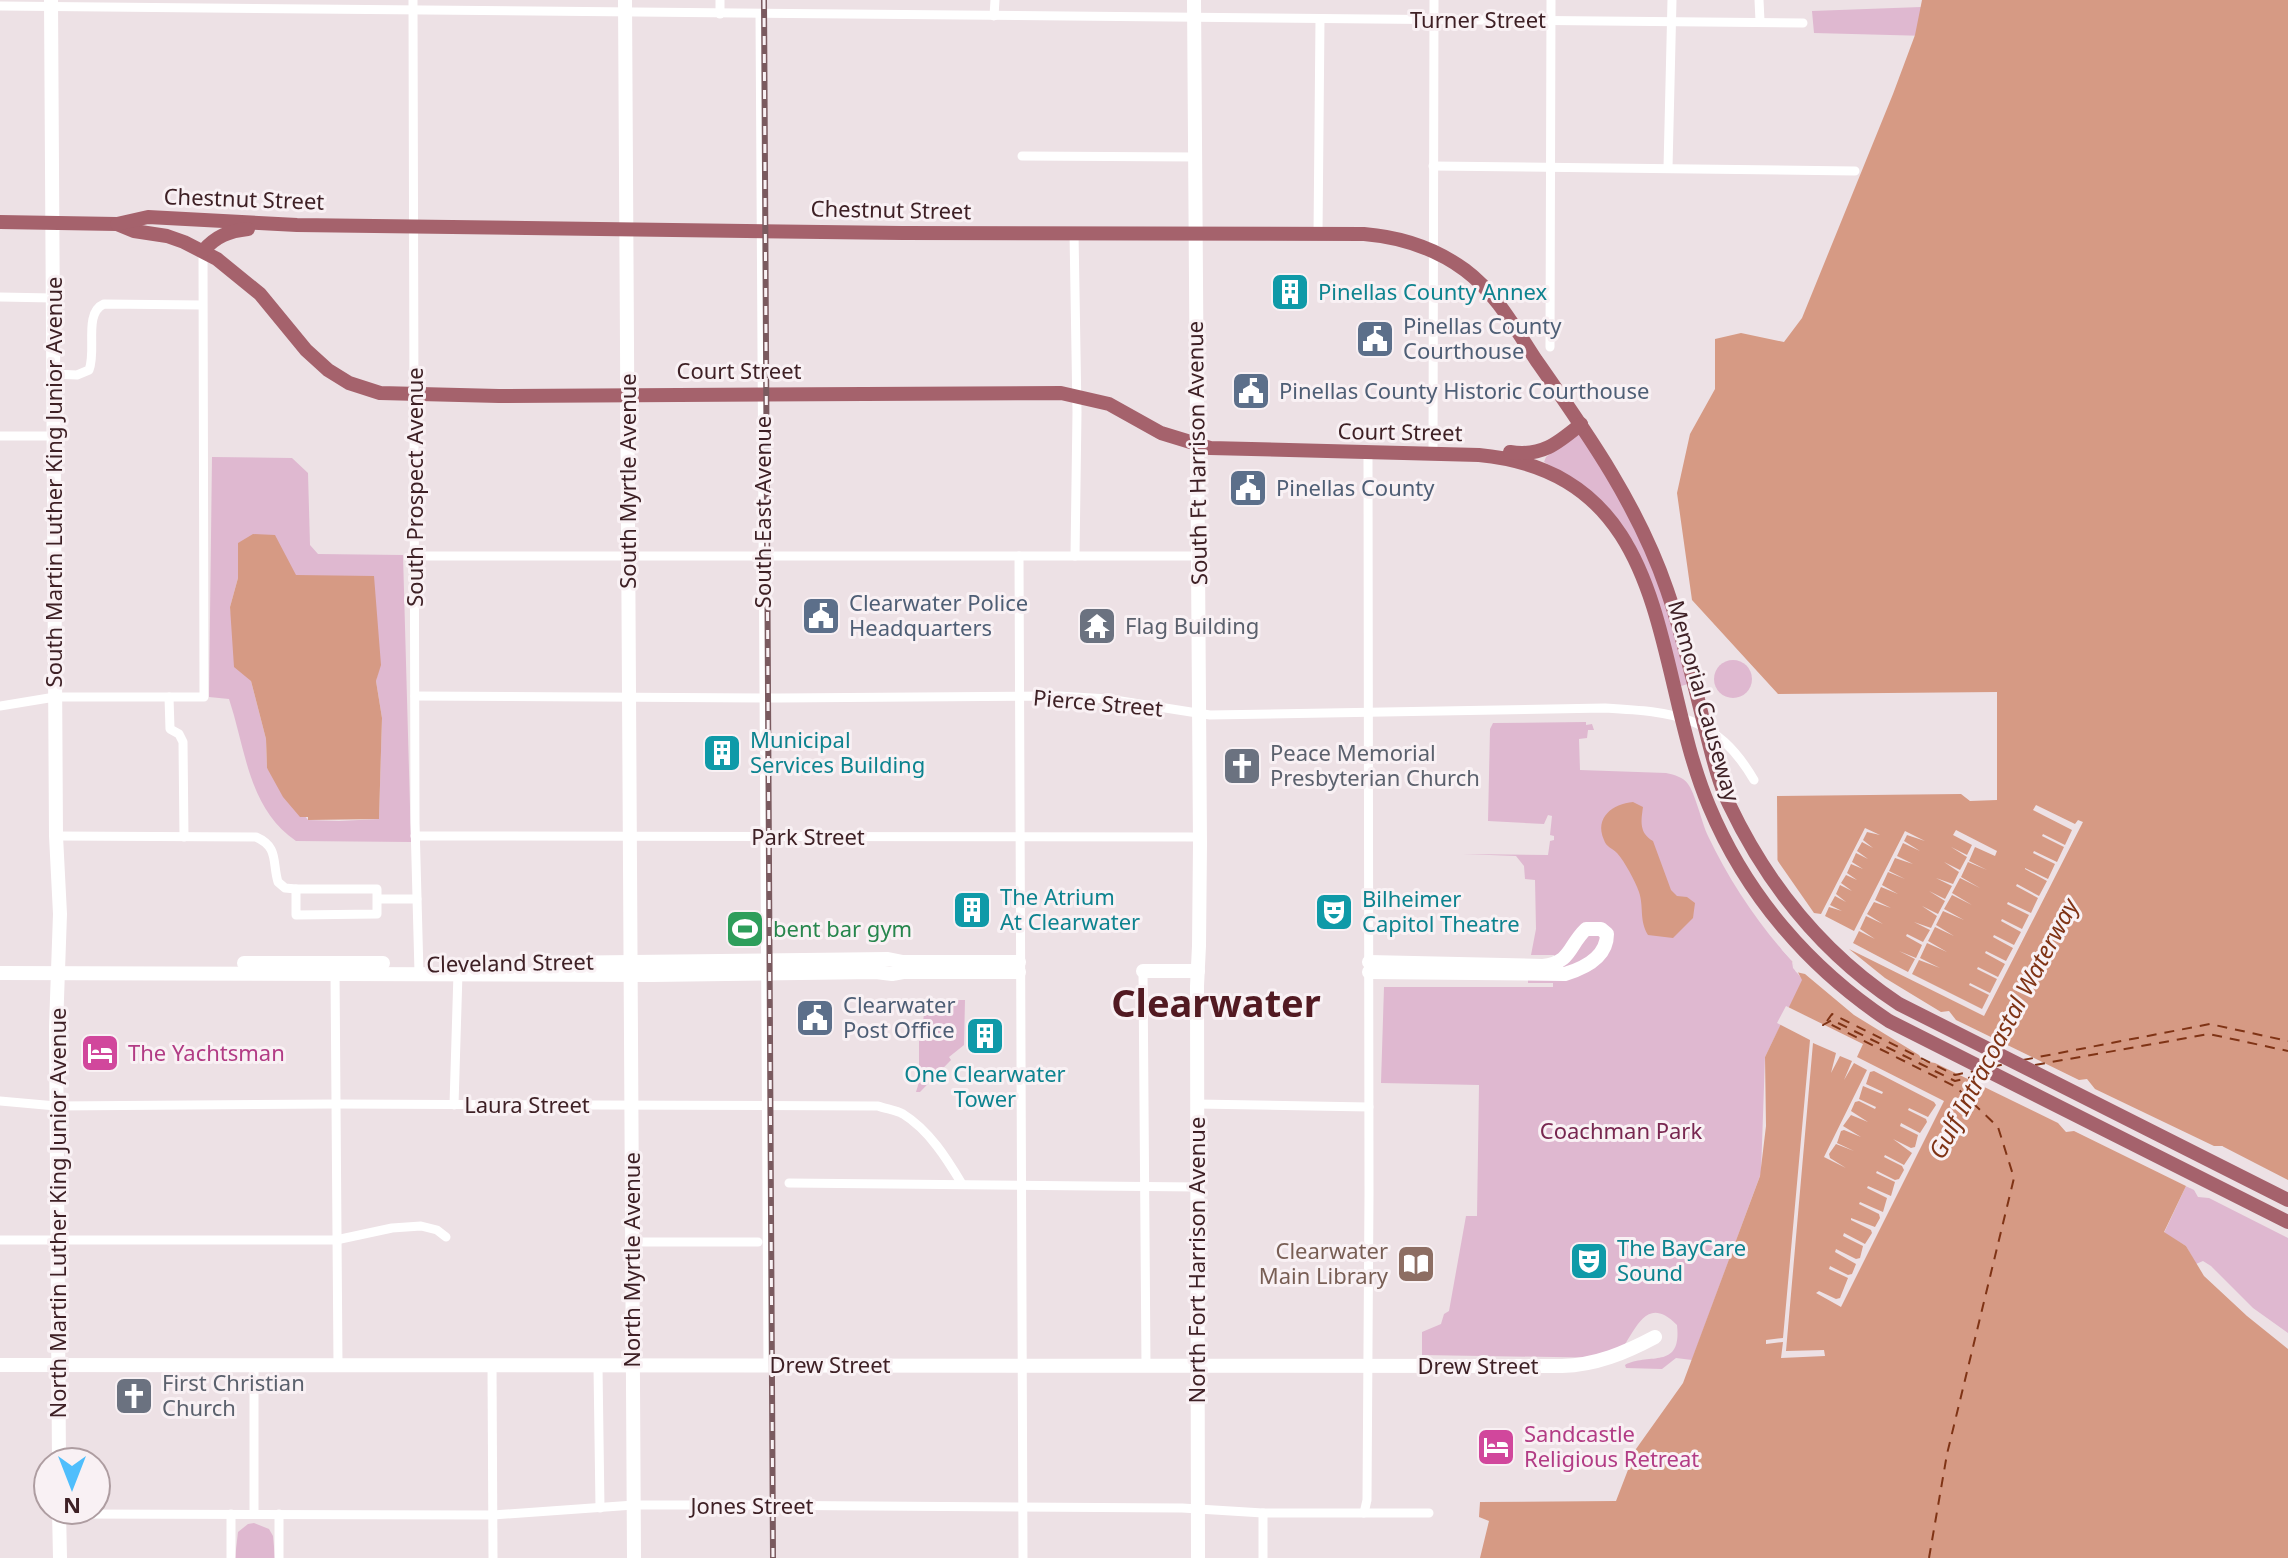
<svg xmlns="http://www.w3.org/2000/svg" width="2288" height="1558" viewBox="0 0 2288 1558" font-family="'Noto Sans',sans-serif">
<rect width="100%" height="100%" fill="#ede1e5"/>
<g fill="#dfb8d0" fill-rule="evenodd">
<path d="M 1921,7 L 1931,21 L 1928,36 L 1814,33 L 1812,11 Z"/>
<path d="M 1576,435 L 1581,435 L 1636,526 L 1665,601 L 1688,684 L 1681,686 L 1655,594 L 1633,541 L 1600,501 L 1572,478 L 1544,462 L 1546,457 Z"/>
<path d="M 212,457 L 292,458 L 308,473 L 310,545 L 318,554 L 403,555 L 411,842 L 296,841 C 248,808 246,750 229,699 L 209,697 ZM 239,542 L 295,575 L 380,663 L 376,681 L 382,718 L 379,819 L 339,821 L 308,820 L 267,768 L 266,739 L 251,681 L 233,627 L 230,607 L 238,578 Z"/>
<circle cx="1733" cy="679" r="19"/>
<path d="M 1586,722 L 1586,725 L 1592,724 L 1594,730 L 1588,730 L 1587,738 L 1579,739 L 1580,770 L 1666,773 C 1675,775 1683,777 1688,784 C 1695,793 1702,823 1708,836 C 1730,882 1758,924 1792,961 L 1793,968 L 1803,980 L 1765,1057 L 1761,1173 L 1692,1360 L 1676,1358 L 1662,1369 L 1626,1368 L 1625,1365 C 1649,1352 1682,1371 1677,1325 C 1641,1289 1634,1343 1613,1358 L 1422,1355 L 1422,1332 L 1441,1324 L 1444,1314 L 1449,1311 L 1466,1216 L 1477,1216 L 1479,1085 L 1381,1083 L 1384,987 L 1553,987 L 1553,983 L 1528,983 L 1528,980 L 1554,969 L 1554,955 L 1531,955 L 1536,929 L 1535,880 L 1525,879 L 1524,866 L 1516,856 L 1463,854 L 1548,855 L 1550,841 L 1554,840 L 1554,836 L 1550,835 L 1552,816 L 1548,815 L 1544,824 L 1488,821 L 1490,729 L 1493,723 Z"/>
<path d="M 925,1000 L 965,1000 L 964,1045 L 949,1057 L 951,1060 L 920,1092 L 916,1092 L 919,1082 L 919,1036 L 922,1036 Z"/>
<path d="M 2186,1186 L 2194,1190 L 2198,1197 L 2209,1198 L 2288,1238 L 2288,1333 L 2253,1308 L 2211,1266 L 2203,1261 L 2196,1264 L 2186,1246 L 2164,1233 Z"/>
<path d="M 254,1523 L 269,1529 L 273,1536 L 275,1558 L 235,1558 L 238,1532 L 248,1524 Z"/>
</g>
<g fill="#d69a84">
<path d="M 1922,0 L 2288,0 L 2288,1180 L 2222,1146 L 2214,1146 L 2186,1186 L 2164,1232 L 2186,1246 L 2204,1276 L 2247,1316 L 2288,1349 L 2288,1558 L 1480,1558 L 1489,1521 L 1479,1517 L 1480,1502 L 1616,1501 L 1636,1449 L 1683,1383 L 1760,1176 L 1766,1126 L 1765,1057 L 1802,980 L 1778,934 L 1777,796 L 1961,794 L 1970,801 L 1997,800 L 1997,692 L 1778,694 L 1692,600 L 1677,493 L 1690,434 L 1715,389 L 1715,339 L 1741,333 L 1784,342 L 1802,318 L 1893,94 L 1915,35 Z"/>
<path d="M 253,534 L 275,535 L 296,575 L 374,576 L 381,665 L 376,681 L 382,718 L 379,819 L 308,820 L 308,817 L 300,817 L 283,797 L 267,768 L 266,739 L 251,681 L 234,667 L 230,607 L 238,578 L 238,543 Z"/>
<path d="M 1633,802 L 1643,807 C 1641,821 1639,833 1653,841 L 1671,890 L 1677,896 L 1687,897 L 1695,903 L 1693,918 L 1673,938 L 1648,935 C 1639,920 1644,907 1639,892 C 1635,881 1625,862 1617,853 C 1612,848 1606,847 1604,840 C 1594,817 1613,804 1633,802 Z"/>
</g>
<g fill="#ede1e5">
<path d="M 2036,805 L 2075,824 L 2078,820 L 2083,822 L 1984,1016 L 1849,949 L 1885,978 L 1941,1012 L 1949,1011 L 1956,1020 L 2079,1080 L 2087,1079 L 2095,1089 L 2214,1146 L 2222,1146 L 2231,1155 L 2288,1184 L 2221,1150 L 2216,1150 L 2190,1188 L 2074,1131 L 2066,1132 L 2058,1123 L 1935,1063 L 1923,1061 L 1919,1055 L 1854,1015 L 1805,974 L 1796,972 L 1792,961 L 1782,950 L 1774,934 L 1773,854 L 1814,913 L 1821,914 L 1865,828 L 1880,835 L 1867,832 L 1863,840 L 1873,848 L 1862,842 L 1857,851 L 1868,859 L 1856,853 L 1852,862 L 1863,869 L 1851,864 L 1847,873 L 1857,880 L 1846,875 L 1841,883 L 1852,891 L 1840,885 L 1836,894 L 1846,902 L 1835,896 L 1830,905 L 1842,911 L 1829,907 L 1825,916 L 1854,931 L 1905,831 L 1925,841 L 1907,835 L 1904,841 L 1920,851 L 1903,843 L 1897,856 L 1913,864 L 1895,858 L 1889,871 L 1905,879 L 1888,872 L 1882,885 L 1898,894 L 1881,887 L 1875,900 L 1891,908 L 1874,902 L 1867,914 L 1883,924 L 1866,916 L 1860,929 L 1875,939 L 1859,931 L 1853,943 L 1908,972 L 1915,959 L 1899,951 L 1916,958 L 1922,945 L 1906,936 L 1907,934 L 1923,942 L 1930,930 L 1914,922 L 1931,928 L 1937,916 L 1922,906 L 1938,914 L 1945,901 L 1929,891 L 1945,899 L 1952,886 L 1936,878 L 1953,884 L 1959,872 L 1944,862 L 1960,870 L 1967,857 L 1951,847 L 1967,855 L 1972,845 L 1953,835 L 1956,830 L 1997,851 L 1995,856 L 1975,847 L 1969,861 L 1987,870 L 1968,862 L 1961,877 L 1980,888 L 1960,878 L 1952,893 L 1972,905 L 1952,895 L 1944,909 L 1964,920 L 1943,911 L 1936,925 L 1954,936 L 1935,927 L 1928,941 L 1947,952 L 1927,943 L 1920,958 L 1940,968 L 1919,960 L 1912,974 L 1982,1009 L 1989,995 L 1969,985 L 1970,983 L 1990,993 L 1997,979 L 1977,969 L 1978,967 L 1998,977 L 2005,964 L 1985,953 L 1986,951 L 2006,961 L 2013,948 L 1993,937 L 1994,935 L 2014,945 L 2021,932 L 2001,921 L 2002,919 L 2022,929 L 2029,915 L 2007,904 L 2008,902 L 2031,913 L 2038,898 L 2016,886 L 2017,884 L 2039,896 L 2047,881 L 2025,869 L 2025,868 L 2048,879 L 2055,864 L 2033,853 L 2034,851 L 2057,862 L 2064,847 L 2042,836 L 2043,834 L 2065,845 L 2072,830 L 2033,810 Z"/>
<path d="M 1786,1006 L 1863,1044 L 1857,1057 L 1944,1101 L 1841,1307 L 1816,1293 L 1819,1291 L 1836,1299 L 1840,1298 L 1848,1278 L 1829,1269 L 1830,1266 L 1848,1275 L 1852,1274 L 1856,1264 L 1835,1252 L 1836,1249 L 1856,1259 L 1860,1258 L 1863,1246 L 1843,1236 L 1844,1233 L 1865,1244 L 1872,1233 L 1871,1230 L 1851,1220 L 1851,1218 L 1875,1227 L 1880,1218 L 1879,1214 L 1859,1204 L 1860,1202 L 1883,1212 L 1887,1198 L 1867,1188 L 1868,1186 L 1891,1196 L 1895,1182 L 1876,1173 L 1877,1171 L 1895,1180 L 1899,1179 L 1904,1170 L 1902,1166 L 1884,1157 L 1885,1155 L 1904,1165 L 1912,1153 L 1893,1139 L 1911,1148 L 1915,1147 L 1918,1135 L 1900,1126 L 1901,1123 L 1920,1133 L 1927,1122 L 1926,1119 L 1908,1110 L 1909,1108 L 1928,1117 L 1936,1105 L 1934,1102 L 1874,1071 L 1870,1072 L 1866,1084 L 1883,1092 L 1882,1094 L 1863,1086 L 1859,1099 L 1876,1107 L 1875,1109 L 1859,1101 L 1855,1102 L 1851,1111 L 1868,1122 L 1851,1115 L 1843,1126 L 1861,1137 L 1844,1130 L 1841,1131 L 1837,1143 L 1854,1151 L 1836,1144 L 1829,1154 L 1830,1158 L 1846,1168 L 1824,1157 L 1867,1070 L 1854,1063 L 1844,1080 L 1852,1061 L 1840,1056 L 1831,1073 L 1836,1053 L 1813,1043 L 1786,1351 L 1824,1350 L 1825,1356 L 1781,1358 L 1783,1342 L 1766,1344 L 1766,1340 L 1783,1338 L 1810,1040 L 1777,1023 Z"/>
</g>
<g fill="none" stroke-linecap="round" stroke-linejoin="round">
<g stroke="#7f3315" stroke-width="2" stroke-dasharray="10 8" stroke-linecap="butt">
<path d="M 1827,1021 L 1832,1014 L 1955,1075 L 1974,1071"/>
<path d="M 2023,1060 L 2210,1024 L 2288,1041"/>
<path d="M 2035,1065 L 2209,1034 L 2288,1051"/>
<path d="M 1992,1067 L 2005,1064"/>
<path d="M 1929,1558 L 1947,1454 L 2014,1178 L 1998,1127 L 1956,1087 L 1830,1024 L 1823,1025 L 1832,1020 L 1955,1081 L 1982,1075"/>
</g>
<g stroke="#fff" stroke-width="9">
<path d="M 413,0 L 415,823 L 419,973"/>
<path d="M 720,0 L 720,14"/>
<path d="M 1759,0 L 1760,21"/>
<path d="M 0,6 L 1803,23"/>
<path d="M 760,14 L 768,1365"/>
<path d="M 994,16 L 995,0"/>
<path d="M 1022,156 L 1195,157"/>
<path d="M 1433,166 L 1855,171"/>
<path d="M 1668,168 L 1672,0"/>
<path d="M 1074,232 L 1077,412 L 1075,556"/>
<path d="M 1318,234 L 1320,19"/>
<path d="M 0,297 L 53,298"/>
<path d="M 1550,347 L 1551,0"/>
<path d="M 53,374 L 77,375 L 89,370 C 97,351 83,313 104,304 L 202,305"/>
<path d="M 0,436 L 54,436"/>
<path d="M 1433,454 L 1434,0"/>
<path d="M 414,556 L 1198,556"/>
<path d="M 1019,556 L 1023,1558"/>
<path d="M 415,696 L 779,698 L 1059,696 L 1108,699 L 1210,715 L 1605,708 C 1674,712 1716,715 1754,780"/>
<path d="M 169,697 L 170,729 L 179,734 L 183,742 L 184,837"/>
<path d="M 0,706 L 55,697 L 204,697 L 203,251"/>
<path d="M 56,836 L 256,837 C 279,847 272,862 278,882 L 285,888 L 296,889"/>
<path d="M 415,836 L 1200,837"/>
<path d="M 377,899 L 377,889 L 296,889 L 296,915 L 377,914 L 377,899 L 417,899"/>
<path d="M 335,971 L 338,1365"/>
<path d="M 1143,971 L 1146,1366"/>
<path d="M 0,1101 L 56,1106 L 335,1104 L 878,1106 C 886,1109 896,1110 903,1114 C 929,1130 947,1159 962,1184"/>
<path d="M 1197,1104 L 1369,1107"/>
<path d="M 454,1105 L 458,973"/>
<path d="M 789,1183 L 1197,1187"/>
<path d="M 0,1240 L 336,1240 L 392,1228 L 421,1226 L 437,1230 L 446,1237"/>
<path d="M 632,1242 L 758,1242"/>
<path d="M 492,1366 L 493,1558"/>
<path d="M 598,1367 L 600,1508"/>
<path d="M 1263,1513 L 1263,1558"/>
<path d="M 1364,1513 L 1367,1500 L 1369,1194 L 1368,454"/>
<path d="M 75,1514 L 493,1515 L 634,1505 L 726,1505 L 1182,1508 L 1263,1513 L 1429,1513"/>
<path d="M 231,1514 L 231,1558"/>
<path d="M 254,1514 L 254,1365"/>
<path d="M 279,1514 L 279,1558"/>
</g>
<g stroke="#fff" stroke-width="14">
<path d="M 51,0 L 56,836 L 60,914 L 56,1027 L 59,1462"/>
<path d="M 625,0 L 634,1558"/>
<path d="M 1194,0 L 1200,844 L 1199,946 L 1197,986 L 1198,1558"/>
<path d="M 1369,962 L 1543,966 C 1572,962 1568,946 1586,929 L 1601,929 L 1607,934 C 1607,957 1585,968 1565,974 L 1369,972"/>
<path d="M 244,963 L 383,963"/>
<path d="M 544,963 L 888,959 L 903,962 L 1019,962"/>
<path d="M 1143,971 L 1198,971"/>
<path d="M 0,973 L 652,975 L 876,972 L 892,974 L 903,972 L 1019,972"/>
<path d="M 0,1365 L 1562,1366 C 1596,1365 1625,1353 1655,1337"/>
<path d="M 59,1510 L 60,1558"/>
</g>
<g stroke="#a5626c" stroke-width="14">
<path d="M 0,222 L 117,224 L 134,231 L 167,236 L 184,242 L 217,259 L 260,294 L 306,350 L 328,370 L 349,383 L 380,393 L 499,396 L 1061,393 L 1109,404 L 1161,433 L 1210,448 L 1479,455 C 1676,474 1651,669 1709,806 C 1746,895 1809,968 1889,1021 L 2288,1222"/>
<path d="M 117,224 L 148,217 L 297,225 L 902,233 L 1364,234 C 1401,237 1435,248 1465,270 C 1496,293 1515,328 1536,360 C 1587,433 1638,505 1667,590 C 1682,633 1693,679 1704,724 C 1711,750 1717,779 1729,804 C 1768,886 1823,954 1899,1004 L 2288,1200"/>
<path d="M 203,251 C 216,236 229,231 248,229"/>
<path d="M 1510,452 C 1542,457 1558,443 1581,424"/>
</g>
<g stroke="#7a5a5f" stroke-width="6">
<path id="rail" d="M 764,0 L 773,1558"/>
</g>
<use href="#rail" stroke="#f9f1f4" stroke-width="3" stroke-dasharray="9" stroke-linecap="butt"/>
</g>
<defs>
<g id="building-square" transform="scale(2)"><rect x="-9" y="-9" width="18" height="18" rx="4" fill="#0f9aa8" stroke="#f9f1f4"/><path d="M-4-6H4V6H1V3H-1V6H-4ZM-2.5-4.3h1.7v1.8h-1.7ZM.8-4.3h1.7v1.8H.8ZM-2.5-1h1.7V.8h-1.7ZM.8-1h1.7V.8H.8Z" fill="#fff"/></g>
<g id="civic-square" transform="scale(2)"><rect x="-9" y="-9" width="18" height="18" rx="4" fill="#5c6f8a" stroke="#f9f1f4"/><path d="M-.6-6.5H3V-4.5H.6V-3L4-1V1h2V6H-6V1h2V-1L-.6-3ZM-1.2 2.5V6h2.4V2.5Z" fill="#fff"/></g>
<g id="temple-square" transform="scale(2)"><rect x="-9" y="-9" width="18" height="18" rx="4" fill="#6b7280" stroke="#f9f1f4"/><path d="M0-6L5-2H3V0L6.5 2.5H4V6H1.5V3h-3V6H-4V2.5H-6.5L-3 0V-2H-5Z" fill="#fff"/></g>
<g id="church-square" transform="scale(2)"><rect x="-9" y="-9" width="18" height="18" rx="4" fill="#6b7280" stroke="#f9f1f4"/><path d="M-1.2-6h2.4v3.5h3.3v2.4h-3.3V6h-2.4V-.1h-3.3v-2.4h3.3Z" fill="#fff"/></g>
<g id="theatre-square" transform="scale(2)"><rect x="-9" y="-9" width="18" height="18" rx="4" fill="#0f9aa8" stroke="#f9f1f4"/><path d="M-5-5.5Q0-4 5-5.5V0Q5 5 0 6Q-5 5-5 0ZM-3.3-2.5H-1v1.5H-3.3ZM1-2.5H3.3v1.5H1ZM-2.8 1Q0 5.5 2.8 1Z" fill="#fff"/></g>
<g id="stadium-square" transform="scale(2)"><rect x="-9" y="-9" width="18" height="18" rx="4" fill="#2e9e5b" stroke="#f9f1f4"/><path d="M0-5a6.5 5 0 1 0 0 10a6.5 5 0 1 0 0-10ZM-3.5-1.8h7v3.6h-7Z" fill="#fff"/></g>
<g id="hotel-square" transform="scale(2)"><rect x="-9" y="-9" width="18" height="18" rx="4" fill="#d1479c" stroke="#f9f1f4"/><path d="M-6-4.5h1.5V1H6V5H4.5V3h-9V5H-6ZM-4 0a1.8 1.8 0 1 1 3.6 0ZM.5 0V-2.5h3Q6-2.5 6 0Z" fill="#fff"/></g>
<g id="library-square" transform="scale(2)"><rect x="-9" y="-9" width="18" height="18" rx="4" fill="#8d6e63" stroke="#f9f1f4"/><path d="M-6-4Q-3-5.5-.7-3.5V5Q-3 3-6 4ZM6-4Q3-5.5 .7-3.5V5Q3 3 6 4Z" fill="#fff"/></g>
</defs>
<g fill-rule="evenodd">
<use href="#building-square" x="1290" y="292"/>
<use href="#civic-square" x="1375" y="339"/>
<use href="#civic-square" x="1251" y="391"/>
<use href="#civic-square" x="1248" y="488"/>
<use href="#civic-square" x="821" y="616"/>
<use href="#temple-square" x="1097" y="626"/>
<use href="#building-square" x="722" y="753"/>
<use href="#church-square" x="1242" y="766"/>
<use href="#building-square" x="972" y="910"/>
<use href="#theatre-square" x="1334" y="912"/>
<use href="#stadium-square" x="745" y="929"/>
<use href="#civic-square" x="815" y="1018"/>
<use href="#building-square" x="985" y="1036"/>
<use href="#hotel-square" x="100" y="1053"/>
<use href="#theatre-square" x="1589" y="1261"/>
<use href="#library-square" x="1416" y="1264"/>
<use href="#church-square" x="134" y="1396"/>
<use href="#hotel-square" x="1496" y="1447"/>
</g>
<g text-anchor="middle" stroke-width="6" stroke-linejoin="round" paint-order="stroke">
<g font-size="22" fill="#3e2025" stroke="#f9f1f4">
<text x="1478" y="28">Turner Street</text>
<text transform="translate(244 199) rotate(2)" y="8">Chestnut Street</text>
<text transform="translate(891 210) rotate(1)" y="8">Chestnut Street</text>
<text x="739" y="379">Court Street</text>
<text transform="translate(1400 432) rotate(1)" y="8">Court Street</text>
<text transform="translate(1197 453) rotate(-91)" y="8">South Ft Harrison Avenue</text>
<text transform="translate(628 481) rotate(-90)" y="8">South Myrtle Avenue</text>
<text transform="translate(54 482) rotate(-90)" y="8">South Martin Luther King Junior Avenue</text>
<text transform="translate(415 487) rotate(-90)" y="8">South Prospect Avenue</text>
<text transform="translate(763 512) rotate(-90)" y="8">South East Avenue</text>
<text transform="translate(1704 701) rotate(74)" y="8">Memorial Causeway</text>
<text transform="translate(1098 703) rotate(5)" y="8">Pierce Street</text>
<text x="808" y="845">Park Street</text>
<text transform="translate(510 963) rotate(-1)" y="8">Cleveland Street</text>
<text x="527" y="1113">Laura Street</text>
<text transform="translate(58 1213) rotate(-90)" y="8">North Martin Luther King Junior Avenue</text>
<text transform="translate(632 1260) rotate(-90)" y="8">North Myrtle Avenue</text>
<text transform="translate(1197 1260) rotate(-90)" y="8">North Fort Harrison Avenue</text>
<text x="830" y="1373">Drew Street</text>
<text x="1478" y="1374">Drew Street</text>
<text x="752" y="1514">Jones Street</text>
</g>
<g font-size="22" fill="#0d838f" stroke="#f9f1f4" text-anchor="start">
<text x="1318" y="300">Pinellas County Annex</text>
<text x="750" y="748">Municipal<tspan x="750" dy="25">Services Building</tspan></text>
<text x="1000" y="905">The Atrium<tspan x="1000" dy="25">At Clearwater</tspan></text>
<text x="1362" y="907">Bilheimer<tspan x="1362" dy="25">Capitol Theatre</tspan></text>
<text x="985" y="1082" text-anchor="middle">One Clearwater<tspan x="985" dy="25">Tower</tspan></text>
<text x="1617" y="1256">The BayCare<tspan x="1617" dy="25">Sound</tspan></text>
</g>
<g font-size="22" fill="#4e5e75" stroke="#f9f1f4" text-anchor="start">
<text x="1403" y="334">Pinellas County<tspan x="1403" dy="25">Courthouse</tspan></text>
<text x="1279" y="399">Pinellas County Historic Courthouse</text>
<text x="1276" y="496">Pinellas County</text>
<text x="849" y="611">Clearwater Police<tspan x="849" dy="25">Headquarters</tspan></text>
<text x="843" y="1013">Clearwater<tspan x="843" dy="25">Post Office</tspan></text>
</g>
<g font-size="22" fill="#5b616d" stroke="#f9f1f4" text-anchor="start">
<text x="1125" y="634">Flag Building</text>
<text x="1270" y="761">Peace Memorial<tspan x="1270" dy="25">Presbyterian Church</tspan></text>
<text x="162" y="1391">First Christian<tspan x="162" dy="25">Church</tspan></text>
</g>
<g font-size="22" fill="#27864d" stroke="#f9f1f4" text-anchor="start">
<text x="773" y="937">bent bar gym</text>
</g>
<g font-size="22" fill="#b23c85" stroke="#f9f1f4" text-anchor="start">
<text x="128" y="1061">The Yachtsman</text>
<text x="1524" y="1442">Sandcastle<tspan x="1524" dy="25">Religious Retreat</tspan></text>
</g>
<g font-size="22" fill="#782750" stroke="#f9f1f4">
<text x="1621" y="1139">Coachman Park</text>
</g>
<g font-size="22" fill="#785e54" stroke="#f9f1f4" text-anchor="end">
<text x="1388" y="1259">Clearwater<tspan x="1388" dy="25">Main Library</tspan></text>
</g>
<g font-size="24" font-style="italic" fill="#7f3315" stroke="#f9f1f4">
<text transform="translate(2004 1029) rotate(-62)" y="8">Gulf Intracoastal Waterway</text>
</g>
<g font-size="38" font-weight="bold" fill="#521a22" stroke="#f9f1f4">
<text x="1216" y="1017">Clearwater</text>
</g>
</g>
<g transform="translate(72 1486) rotate(180)"><circle r="38" fill="#f9f1f4" stroke="#ae9da1" stroke-width="2"/>
<path d="M0-6L14 30L0 20L-14 30Z" fill="#4fbefc"/>
<text y="-12" font-size="22" font-weight="bold" text-anchor="middle" fill="#3e2025">N</text>
</g>
</svg>
